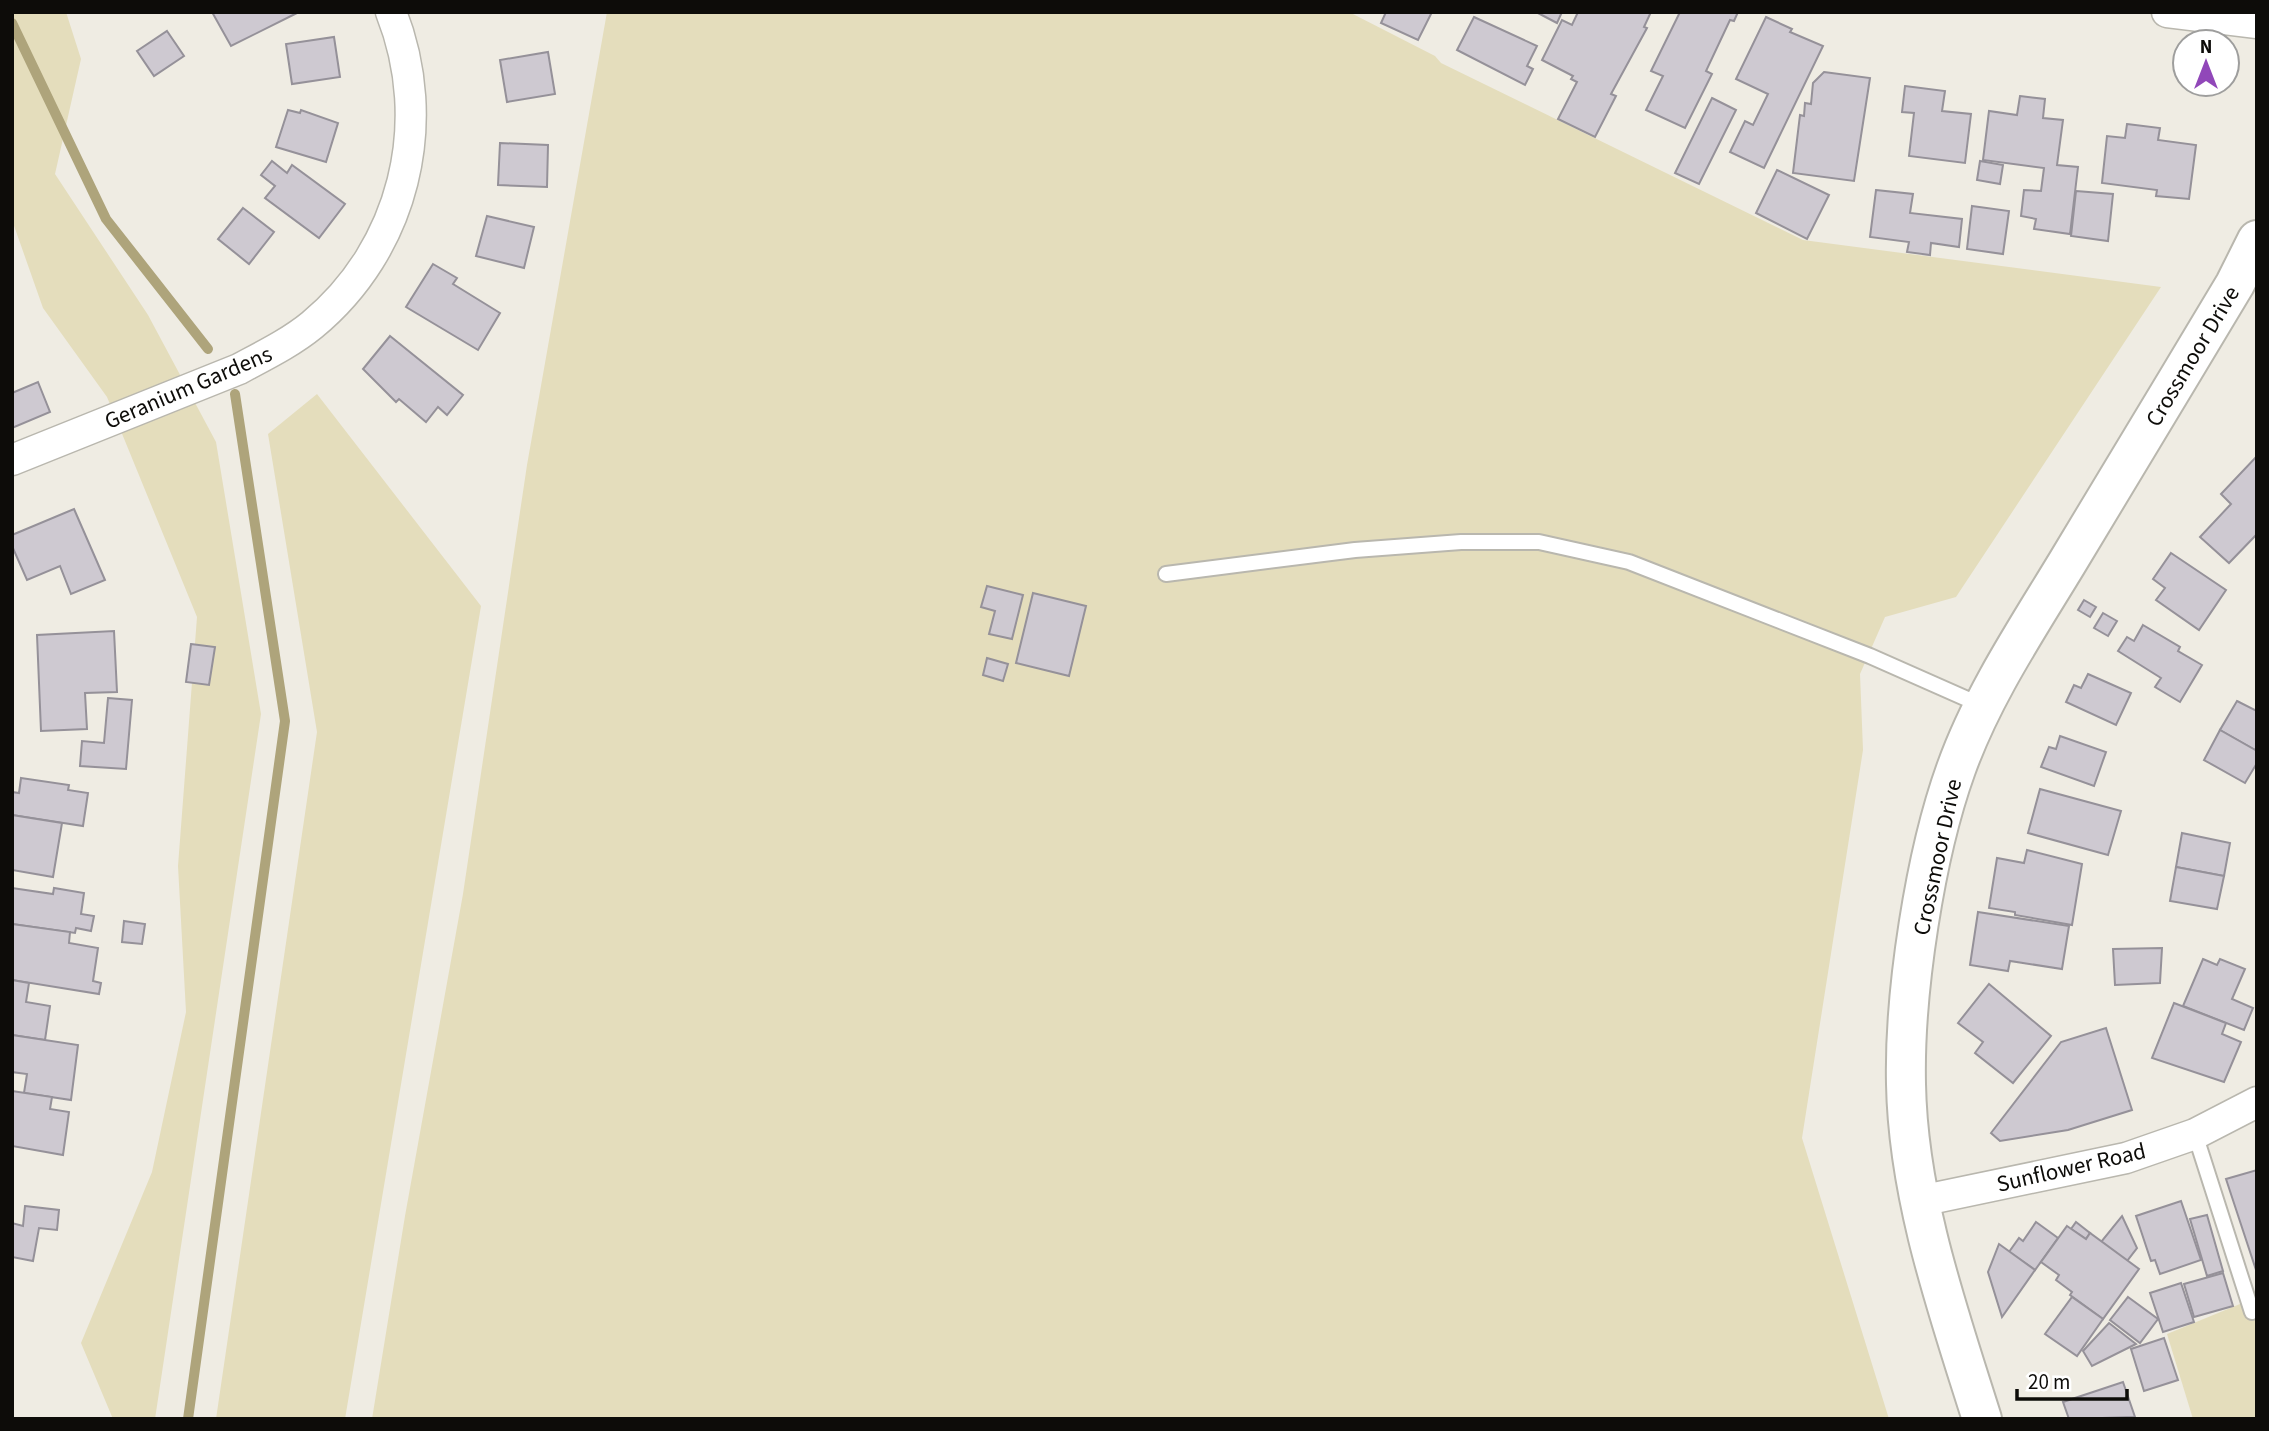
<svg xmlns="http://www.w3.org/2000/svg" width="2269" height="1431" viewBox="0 0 2269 1431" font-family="'Source Sans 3',sans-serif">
<rect width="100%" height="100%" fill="#efece3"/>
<g fill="#e4ddbc">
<path d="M 12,12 L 66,12 L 81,59 L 55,174 L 148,315 L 216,442 L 261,714 L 155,1419 L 113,1419 L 81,1343 L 152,1172 L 186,1012 L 178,866 L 197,617 L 107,397 L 43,308 L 12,220 Z"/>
<path d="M 607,12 L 1349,12 L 1435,56 L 1441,63 L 1803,240 L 2161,287 L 1956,597 L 1885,617 L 1860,674 L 1863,750 L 1802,1138 L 1889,1419 L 372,1419 L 405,1216 L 463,894 L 527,465 Z"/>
<path d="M 317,394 L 481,606 L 345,1419 L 216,1419 L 317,732 L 268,434 Z"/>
<path d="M 2257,1297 L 2257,1419 L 2193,1419 L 2167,1334 Z"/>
</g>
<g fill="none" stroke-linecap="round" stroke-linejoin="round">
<g stroke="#aea47b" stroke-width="10">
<path d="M 12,23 L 106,219 L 208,349"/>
<path d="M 188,1419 L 285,721 L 235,394"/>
</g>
</g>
<g fill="#cec9d1" stroke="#959199" stroke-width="2">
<path d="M 212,12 L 299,12 L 231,46 Z"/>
<path d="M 1386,12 L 1432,12 L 1418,40 L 1381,23 Z"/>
<path d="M 1536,12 L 1562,12 L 1557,23 Z"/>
<path d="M 1578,12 L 1651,12 L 1644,27 L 1647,28 L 1611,94 L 1616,96 L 1595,137 L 1558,119 L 1577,82 L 1571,79 L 1573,76 L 1542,60 L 1562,20 L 1572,25 Z"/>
<path d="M 1680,12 L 1738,12 L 1734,21 L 1730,20 L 1706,71 L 1712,74 L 1685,128 L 1646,110 L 1663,76 L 1651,71 Z"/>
<path d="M 1474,17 L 1537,46 L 1527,66 L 1533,69 L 1525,85 L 1457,50 Z"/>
<path d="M 1766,17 L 1792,29 L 1790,32 L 1823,46 L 1764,168 L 1730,152 L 1745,121 L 1753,125 L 1768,94 L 1736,79 Z"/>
<path d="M 167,31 L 184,56 L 154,76 L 137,51 Z"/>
<path d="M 334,37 L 340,77 L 292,84 L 286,44 Z"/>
<path d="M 548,52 L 555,94 L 507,102 L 500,60 Z"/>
<path d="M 1824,72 L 1870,78 L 1854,181 L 1793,173 L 1800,115 L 1804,116 L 1805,103 L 1811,104 L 1813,83 Z"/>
<path d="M 1905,86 L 1945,91 L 1942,111 L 1971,114 L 1965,163 L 1909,156 L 1914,113 L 1902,112 Z"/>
<path d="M 2020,96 L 2045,99 L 2043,118 L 2063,120 L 2057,165 L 2078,167 L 2070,234 L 2034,229 L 2036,219 L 2021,216 L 2024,190 L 2041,191 L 2044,168 L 1983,160 L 1989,111 L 2017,115 Z"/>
<path d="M 1712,98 L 1736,110 L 1699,184 L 1675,173 Z"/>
<path d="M 288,110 L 300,113 L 301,110 L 338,123 L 326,162 L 276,147 Z"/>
<path d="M 2127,124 L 2160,128 L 2158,140 L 2196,145 L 2189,199 L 2156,196 L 2157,190 L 2102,183 L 2107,136 L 2125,138 Z"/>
<path d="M 500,143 L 548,145 L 547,187 L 498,185 Z"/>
<path d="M 272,161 L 287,173 L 292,165 L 345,204 L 319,238 L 265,198 L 275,186 L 261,175 Z"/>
<path d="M 1980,161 L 2003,165 L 2000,184 L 1977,180 Z"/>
<path d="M 1777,170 L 1829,195 L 1807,239 L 1756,213 Z"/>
<path d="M 1876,190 L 1913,194 L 1910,213 L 1962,219 L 1959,247 L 1931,243 L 1930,255 L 1907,252 L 1909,242 L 1870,237 Z"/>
<path d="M 2076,191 L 2113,194 L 2108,241 L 2071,236 Z"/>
<path d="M 1972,206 L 2009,211 L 2003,254 L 1967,249 Z"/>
<path d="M 243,208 L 274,232 L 249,264 L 218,239 Z"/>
<path d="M 487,216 L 534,227 L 524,268 L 476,256 Z"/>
<path d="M 433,264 L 457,278 L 453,284 L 500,313 L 478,350 L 406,307 Z"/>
<path d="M 390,336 L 463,395 L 447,415 L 438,407 L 426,422 L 399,399 L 396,402 L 363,369 Z"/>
<path d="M 38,382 L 50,412 L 12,428 L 12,393 Z"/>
<path d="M 2257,456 L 2257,534 L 2229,563 L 2200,537 L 2231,504 L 2221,494 Z"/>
<path d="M 74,509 L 105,580 L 71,594 L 60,566 L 27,580 L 12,546 L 12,535 Z"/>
<path d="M 2171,553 L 2226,590 L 2199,630 L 2156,600 L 2165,588 L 2153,579 Z"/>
<path d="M 987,586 L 1023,595 L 1012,639 L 989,634 L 995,611 L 981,607 Z"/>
<path d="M 1033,593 L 1086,606 L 1069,676 L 1016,663 Z"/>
<path d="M 2084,600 L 2096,607 L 2090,617 L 2078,610 Z"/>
<path d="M 2103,613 L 2117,621 L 2108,636 L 2094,628 Z"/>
<path d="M 2143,625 L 2180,647 L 2178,651 L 2202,665 L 2180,702 L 2155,687 L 2161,678 L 2118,651 L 2127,637 L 2134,641 Z"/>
<path d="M 114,631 L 117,692 L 85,693 L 87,729 L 41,731 L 37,635 Z"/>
<path d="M 191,644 L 215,647 L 209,685 L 186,682 Z"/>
<path d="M 987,658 L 1008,664 L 1003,681 L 983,675 Z"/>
<path d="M 2088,674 L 2131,693 L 2116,725 L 2066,702 L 2074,685 L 2081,688 Z"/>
<path d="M 108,698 L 132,700 L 126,769 L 80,766 L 82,741 L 104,743 Z"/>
<path d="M 2237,701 L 2257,711 L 2257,751 L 2220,730 Z"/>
<path d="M 2220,730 L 2257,751 L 2257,763 L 2245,783 L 2204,760 Z"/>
<path d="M 2060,736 L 2106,752 L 2094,786 L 2041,767 L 2049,747 L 2056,749 Z"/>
<path d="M 21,778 L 69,785 L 68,790 L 88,793 L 83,826 L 12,815 L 12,792 L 19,793 Z"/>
<path d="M 2040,789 L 2121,811 L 2108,855 L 2028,833 Z"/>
<path d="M 12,815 L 62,823 L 53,877 L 12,870 Z"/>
<path d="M 2182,833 L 2230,843 L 2224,876 L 2176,867 Z"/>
<path d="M 2027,850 L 2082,864 L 2072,925 L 2015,915 L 2015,912 L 1989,908 L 1997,858 L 2024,863 Z"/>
<path d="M 2176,867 L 2224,876 L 2217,909 L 2170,901 Z"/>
<path d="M 12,888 L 53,894 L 54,888 L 84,893 L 81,914 L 94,916 L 91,931 L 76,928 L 75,933 L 12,924 Z"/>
<path d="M 1978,912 L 2069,926 L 2062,969 L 2010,961 L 2008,971 L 1970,965 Z"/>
<path d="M 124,921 L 145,924 L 142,944 L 122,942 Z"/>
<path d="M 12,924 L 70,932 L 69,943 L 98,948 L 93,981 L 101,983 L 99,994 L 12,980 Z"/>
<path d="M 2162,948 L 2160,983 L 2115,985 L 2113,949 Z"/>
<path d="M 2203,959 L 2217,965 L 2220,959 L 2245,969 L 2232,999 L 2253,1008 L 2244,1030 L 2183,1006 Z"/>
<path d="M 12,980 L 29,983 L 26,1002 L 50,1006 L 45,1040 L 12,1035 Z"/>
<path d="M 1989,984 L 2051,1036 L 2013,1083 L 1975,1053 L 1983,1042 L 1958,1023 Z"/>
<path d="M 2174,1003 L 2226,1023 L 2222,1034 L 2241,1042 L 2224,1082 L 2152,1058 Z"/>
<path d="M 2106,1028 L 2132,1110 L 2068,1130 L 2000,1141 L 1991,1133 L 2061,1042 Z"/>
<path d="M 12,1035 L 78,1045 L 71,1100 L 24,1093 L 27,1074 L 12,1072 Z"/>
<path d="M 12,1091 L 52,1097 L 50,1109 L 69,1112 L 63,1155 L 12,1146 Z"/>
<path d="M 2257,1170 L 2257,1273 L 2226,1179 Z"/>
<path d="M 2181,1201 L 2201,1260 L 2160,1274 L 2155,1260 L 2151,1261 L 2136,1216 Z"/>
<path d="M 25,1206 L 59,1210 L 57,1230 L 39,1228 L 33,1261 L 12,1257 L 12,1223 L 23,1226 Z"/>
<path d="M 2207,1215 L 2223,1271 L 2207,1276 L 2190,1219 Z"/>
<path d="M 2122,1216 L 2137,1248 L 2127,1261 L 2101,1242 Z"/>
<path d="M 2036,1222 L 2058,1238 L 2035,1270 L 2009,1252 L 2019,1238 L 2023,1241 Z"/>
<path d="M 2076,1222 L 2090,1233 L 2086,1239 L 2071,1229 Z"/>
<path d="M 2067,1226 L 2086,1239 L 2090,1233 L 2139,1269 L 2103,1319 L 2070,1295 L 2072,1292 L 2056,1280 L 2059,1275 L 2041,1262 Z"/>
<path d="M 1999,1244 L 2035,1270 L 2002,1317 L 1988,1272 Z"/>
<path d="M 2223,1273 L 2233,1306 L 2194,1317 L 2184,1284 Z"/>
<path d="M 2181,1283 L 2194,1322 L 2163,1332 L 2150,1293 Z"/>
<path d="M 2072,1297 L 2103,1319 L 2077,1356 L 2045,1334 Z"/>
<path d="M 2128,1297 L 2158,1319 L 2140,1343 L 2110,1320 Z"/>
<path d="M 2109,1323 L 2136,1344 L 2092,1366 L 2083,1351 Z"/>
<path d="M 2164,1338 L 2178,1380 L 2144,1391 L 2131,1349 Z"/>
<path d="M 2123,1382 L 2135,1417 L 2069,1419 L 2063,1402 Z"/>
</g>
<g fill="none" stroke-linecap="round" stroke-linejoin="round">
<g stroke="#b9b7ae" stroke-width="18">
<g id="lane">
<path d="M 1166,574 L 1355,550 L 1461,542 L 1539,542 L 1629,562 L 1870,656 L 1983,706"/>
<path d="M 2195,1134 L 2252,1312"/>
</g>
</g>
<g stroke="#b9b7ae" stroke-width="33">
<g id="street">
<path d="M 2167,12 L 2257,23"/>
<path d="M 12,460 L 239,369 C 263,356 290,343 312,325 C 404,249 435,123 391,12"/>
<path d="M 1920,1201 L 2126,1158 L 2195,1134 L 2257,1102"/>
</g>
</g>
<g stroke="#b9b7ae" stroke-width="42">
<path id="secondary" d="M 1982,1419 C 1948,1311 1908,1198 1906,1084 C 1904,992 1925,855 1956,769 C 1982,696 2027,629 2067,563 C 2123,471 2179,377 2235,284 L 2257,240"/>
</g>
<use href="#lane" stroke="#fff" stroke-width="14"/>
<use href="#street" stroke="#fff" stroke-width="30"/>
<use href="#secondary" stroke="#fff" stroke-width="38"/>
</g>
<g text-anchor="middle" stroke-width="5" stroke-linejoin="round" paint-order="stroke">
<g font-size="23" fill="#0d0c09" stroke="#fff">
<text transform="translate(2192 356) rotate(-59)" y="8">Crossmoor Drive</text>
<text transform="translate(188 387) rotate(-23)" y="8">Geranium Gardens</text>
<text transform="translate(1937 857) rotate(-78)" y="8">Crossmoor Drive</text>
<text transform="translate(2071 1167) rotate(-13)" y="8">Sunflower Road</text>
</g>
</g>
<rect width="2269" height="1431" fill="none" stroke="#0d0c09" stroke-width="28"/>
<g transform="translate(2206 63)"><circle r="33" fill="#ffffff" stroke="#9e9e9d" stroke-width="2"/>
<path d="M0-5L12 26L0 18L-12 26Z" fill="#9147b9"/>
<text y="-10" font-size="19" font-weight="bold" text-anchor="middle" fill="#0d0c09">N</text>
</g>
<path d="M2017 1389v10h110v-10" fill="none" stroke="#0d0c09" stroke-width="3.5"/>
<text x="2028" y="1389" font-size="21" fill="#0d0c09" stroke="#ffffff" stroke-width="5" paint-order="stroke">20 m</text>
</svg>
